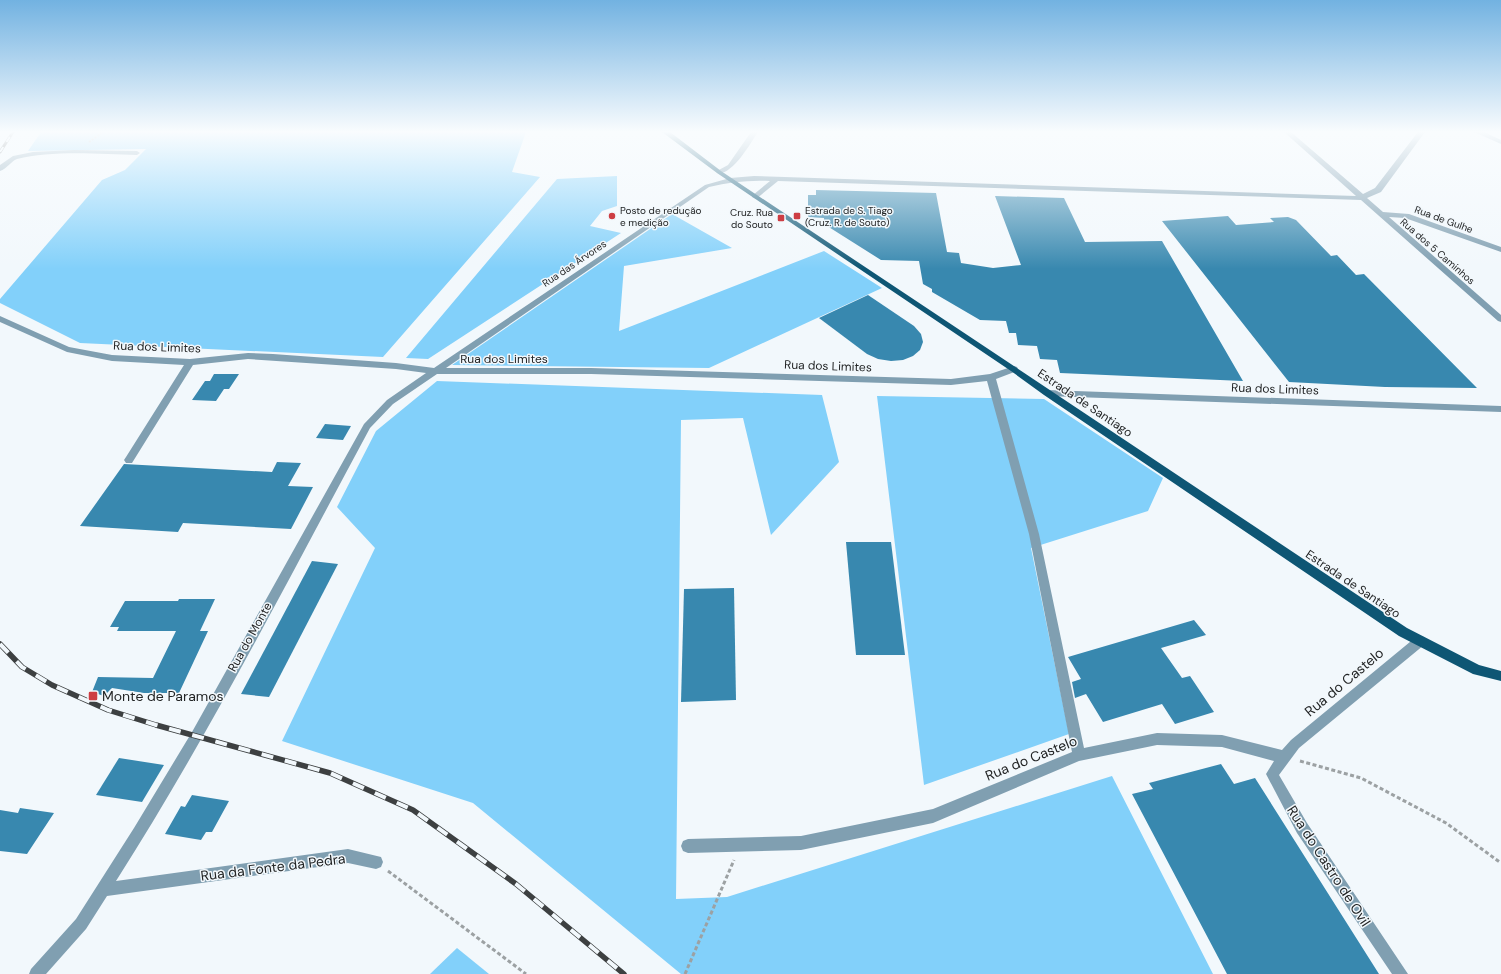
<svg xmlns="http://www.w3.org/2000/svg" width="1501" height="974" viewBox="0 0 1501 974" font-family="'DM Sans',sans-serif">
<rect width="100%" height="100%" fill="#f2f8fc"/>
<g fill="#82d0fa">
<path d="M 41,132 L 526,132 L 512,172 L 540,177 L 383,357 L 80,343 L 0,303 L 0,299 L 102,180 L 125,170 L 146,149 L 28,151 Z"/>
<path d="M 617,176 L 617,206 L 602,211 L 590,226 L 621,233 L 428,359 L 406,358 L 557,179 Z"/>
<path d="M 672,214 L 732,248 L 624,266 L 619,331 L 824,251 L 882,288 L 709,368 L 452,365 Z"/>
<path d="M 437,381 L 822,395 L 839,462 L 771,535 L 743,418 L 681,420 L 676,899 L 727,897 L 1112,776 L 1213,974 L 681,974 L 473,803 L 282,741 L 375,548 L 337,507 L 376,431 Z"/>
<path d="M 877,396 L 1044,399 L 1163,478 L 1148,511 L 1031,548 L 1069,734 L 924,785 Z"/>
<path d="M 457,948 L 489,974 L 430,974 Z"/>
</g>
<g fill="#3888af">
<path d="M 816,190 L 936,193 L 947,252 L 959,253 L 961,263 L 993,268 L 1021,265 L 995,196 L 1064,198 L 1085,242 L 1162,241 L 1243,381 L 1060,373 L 1057,360 L 1040,359 L 1037,346 L 1018,345 L 1016,333 L 1009,333 L 1006,321 L 980,320 L 932,292 L 932,289 L 923,284 L 919,261 L 881,260 L 824,224 L 824,218 L 808,217 L 808,195 L 816,195 Z"/>
<path d="M 1228,216 L 1236,225 L 1274,222 L 1270,218 L 1288,217 L 1296,220 L 1331,256 L 1337,255 L 1356,275 L 1364,274 L 1477,388 L 1385,387 L 1289,382 L 1162,221 Z"/>
<path d="M 868,295 L 914,326 L 921,334 L 923,342 L 920,350 L 913,356 L 903,360 L 891,361 L 878,359 L 867,354 L 819,318 Z"/>
<path d="M 214,374 L 239,374 L 229,389 L 224,389 L 216,401 L 192,400 L 205,381 L 210,381 Z"/>
<path d="M 325,424 L 351,426 L 343,440 L 316,438 Z"/>
<path d="M 277,462 L 301,463 L 288,486 L 313,487 L 291,529 L 183,523 L 178,532 L 80,526 L 124,464 L 272,472 Z"/>
<path d="M 846,542 L 891,542 L 905,655 L 856,655 Z"/>
<path d="M 312,561 L 338,564 L 269,697 L 241,694 Z"/>
<path d="M 734,588 L 736,700 L 681,702 L 684,589 Z"/>
<path d="M 179,599 L 215,599 L 200,631 L 208,631 L 179,693 L 144,693 L 112,688 L 104,696 L 92,692 L 98,677 L 153,678 L 176,631 L 117,631 L 119,627 L 110,627 L 125,601 L 178,601 Z"/>
<path d="M 1194,620 L 1206,635 L 1161,648 L 1182,678 L 1190,676 L 1214,712 L 1175,724 L 1162,704 L 1103,722 L 1086,694 L 1075,698 L 1072,682 L 1081,679 L 1068,657 Z"/>
<path d="M 119,758 L 164,765 L 142,802 L 96,795 Z"/>
<path d="M 1221,764 L 1234,784 L 1255,778 L 1379,974 L 1227,974 L 1132,794 L 1153,789 L 1149,783 Z"/>
<path d="M 192,795 L 229,801 L 212,832 L 206,832 L 201,840 L 165,834 L 181,806 L 185,807 Z"/>
<path d="M 20,808 L 54,813 L 27,854 L 0,851 L 0,810 L 18,813 Z"/>
</g>
<g fill="none" stroke-linecap="round" stroke-linejoin="round">
<path stroke="#9ca1a3" stroke-width="2" stroke-dasharray="2 1.5" stroke-linecap="butt" d="M 89,142 L 103,132"/>
<g stroke="#9ca1a3" stroke-width="3" stroke-dasharray="4 2.5" stroke-linecap="butt">
<path d="M 1300,761 L 1361,778 L 1446,823 L 1501,863"/>
<path d="M 388,871 L 526,974"/>
<path d="M 685,974 L 734,860"/>
</g>
<g fill="#809fb1" fill-rule="evenodd">
<path d="M 751,132 L 758,132 C 750,144 732,176 717,173 L 717,171 L 728,165 Z"/>
<path d="M 1284,132 L 1291,132 L 1363,194 L 1375,188 L 1418,132 L 1425,132 L 1381,192 L 1367,198 L 1383,212 L 1409,214 L 1501,247 L 1501,252 L 1405,218 L 1389,217 L 1501,315 L 1501,322 L 1498,321 L 1361,200 L 778,181 L 756,199 L 752,197 L 753,195 L 770,181 C 749,180 730,182 709,187 L 446,368 L 591,368 L 951,379 L 990,374 L 1014,366 L 1017,367 L 1018,369 L 1017,371 L 996,379 L 1039,534 L 1084,748 L 1157,733 L 1222,735 L 1282,750 L 1291,740 L 1416,637 L 1420,636 L 1424,637 L 1426,641 L 1424,645 L 1299,748 L 1279,775 L 1307,823 L 1408,974 L 1392,974 L 1297,833 L 1266,774 L 1274,761 L 1222,747 L 1157,745 L 1079,761 L 933,823 L 801,850 L 688,853 L 683,851 L 681,846 L 683,841 L 688,839 L 801,836 L 933,809 L 1072,752 L 1029,534 L 987,381 L 951,385 L 591,374 L 437,374 L 393,404 L 370,428 C 288,580 209,735 116,881 L 348,849 L 381,857 L 383,862 L 381,867 L 376,869 L 348,863 L 107,896 L 86,929 L 46,974 L 29,974 L 31,969 L 76,919 L 134,828 L 192,732 L 364,424 L 387,400 L 426,373 L 396,369 L 248,359 L 193,365 L 132,463 L 126,463 L 124,460 L 126,457 L 184,365 L 112,361 L 67,352 L 0,322 L 0,316 L 69,347 L 112,355 L 190,359 L 248,353 L 273,354 L 396,363 L 434,368 L 705,185 L 730,178 L 754,176 L 1356,196 Z"/>
<path d="M 1474,132 L 1484,132 L 1501,140 L 1501,144 Z"/>
<path d="M 74,150 L 137,151 L 140,153 L 137,155 C 101,154 51,150 17,159 C 11,161 7,169 0,171 L 0,165 L 13,156 L 33,152 Z"/>
<path d="M 1047,390 L 1501,406 L 1501,412 L 1047,396 L 1042,393 Z"/>
</g>
<path fill="#0e5674" fill-rule="evenodd" d="M 662,132 L 670,132 L 721,171 L 1407,628 L 1479,665 L 1501,671 L 1501,681 L 1473,674 L 1399,636 L 1044,395 L 1011,371 L 717,173 Z"/>
<g stroke="#3d4041" stroke-width="3">
<path id="rail-far1" d="M 0,152 L 13,132"/>
</g>
<g stroke="#3d4041" stroke-width="5.5">
<path id="rail" d="M 0,644 L 22,667 L 52,685 L 108,710 L 156,725 L 330,773 L 413,810 L 516,884 L 624,974"/>
</g>
<use href="#rail-far1" stroke="#f2f8fc" stroke-width="2" stroke-dasharray="6" stroke-linecap="butt"/>
<use href="#rail" stroke="#f2f8fc" stroke-width="4" stroke-dasharray="12" stroke-linecap="butt"/>
</g>
<linearGradient id="sky" x2="0" y2="1"><stop stop-color="#72b2e1"/><stop offset="0.49" stop-color="#f9fcfe"/><stop offset="1" stop-color="#f9fcfe" stop-opacity="0"/></linearGradient>
<rect width="1501" height="269" fill="url(#sky)"/>
<g fill="#cd3d43" stroke="#f2f8fc" stroke-width="1.5">
<circle cx="612" cy="216" r="4"/>
<rect x="793" y="212" width="8" height="8" rx="2"/>
<rect x="777" y="214" width="8" height="8" rx="2"/>
<rect x="88" y="691" width="10" height="10" rx="2"/>
</g>
<g text-anchor="middle" stroke-width="3" stroke-linejoin="round" paint-order="stroke">
<g font-size="10" fill="#222425" stroke="#f2f8fc" text-anchor="start">
<text x="620" y="214">Posto de redução<tspan x="620" dy="12">e medição</tspan></text>
<text x="805" y="214">Estrada de S. Tiago<tspan x="805" dy="12">(Cruz. R. de Souto)</tspan></text>
<text x="773" y="216" text-anchor="end">Cruz. Rua<tspan x="773" dy="12">do Souto</tspan></text>
</g>
<g font-size="10" fill="#222425" stroke="#f2f8fc">
<text transform="translate(1444 219) rotate(20)" y="4">Rua de Gulhe</text>
<text transform="translate(1438 251) rotate(41)" y="4">Rua dos 5 Caminhos</text>
<text transform="translate(574 263) rotate(-34)" y="4">Rua das Árvores</text>
</g>
<g font-size="12" fill="#222425" stroke="#f2f8fc">
<text transform="translate(157 347) rotate(2)" y="4">Rua dos Limites</text>
<text x="504" y="363">Rua dos Limites</text>
<text transform="translate(828 366) rotate(2)" y="4">Rua dos Limites</text>
<text transform="translate(1275 389) rotate(2)" y="4">Rua dos Limites</text>
<text transform="translate(1085 403) rotate(34)" y="4">Estrada de Santiago</text>
<text transform="translate(1353 584) rotate(34)" y="4">Estrada de Santiago</text>
<text transform="translate(250 637) rotate(-61)" y="4">Rua do Monte</text>
</g>
<g font-size="14" fill="#222425" stroke="#f2f8fc">
<text transform="translate(1344 682) rotate(-40)" y="5">Rua do Castelo</text>
<text transform="translate(1031 758) rotate(-22)" y="5">Rua do Castelo</text>
<text transform="translate(1329 866) rotate(57)" y="5">Rua do Castro de Ovil</text>
<text transform="translate(273 867) rotate(-7)" y="5">Rua da Fonte da Pedra</text>
</g>
<g font-size="14" fill="#222425" stroke="#f2f8fc" text-anchor="start">
<text x="102" y="701">Monte de Paramos</text>
</g>
</g>
</svg>
